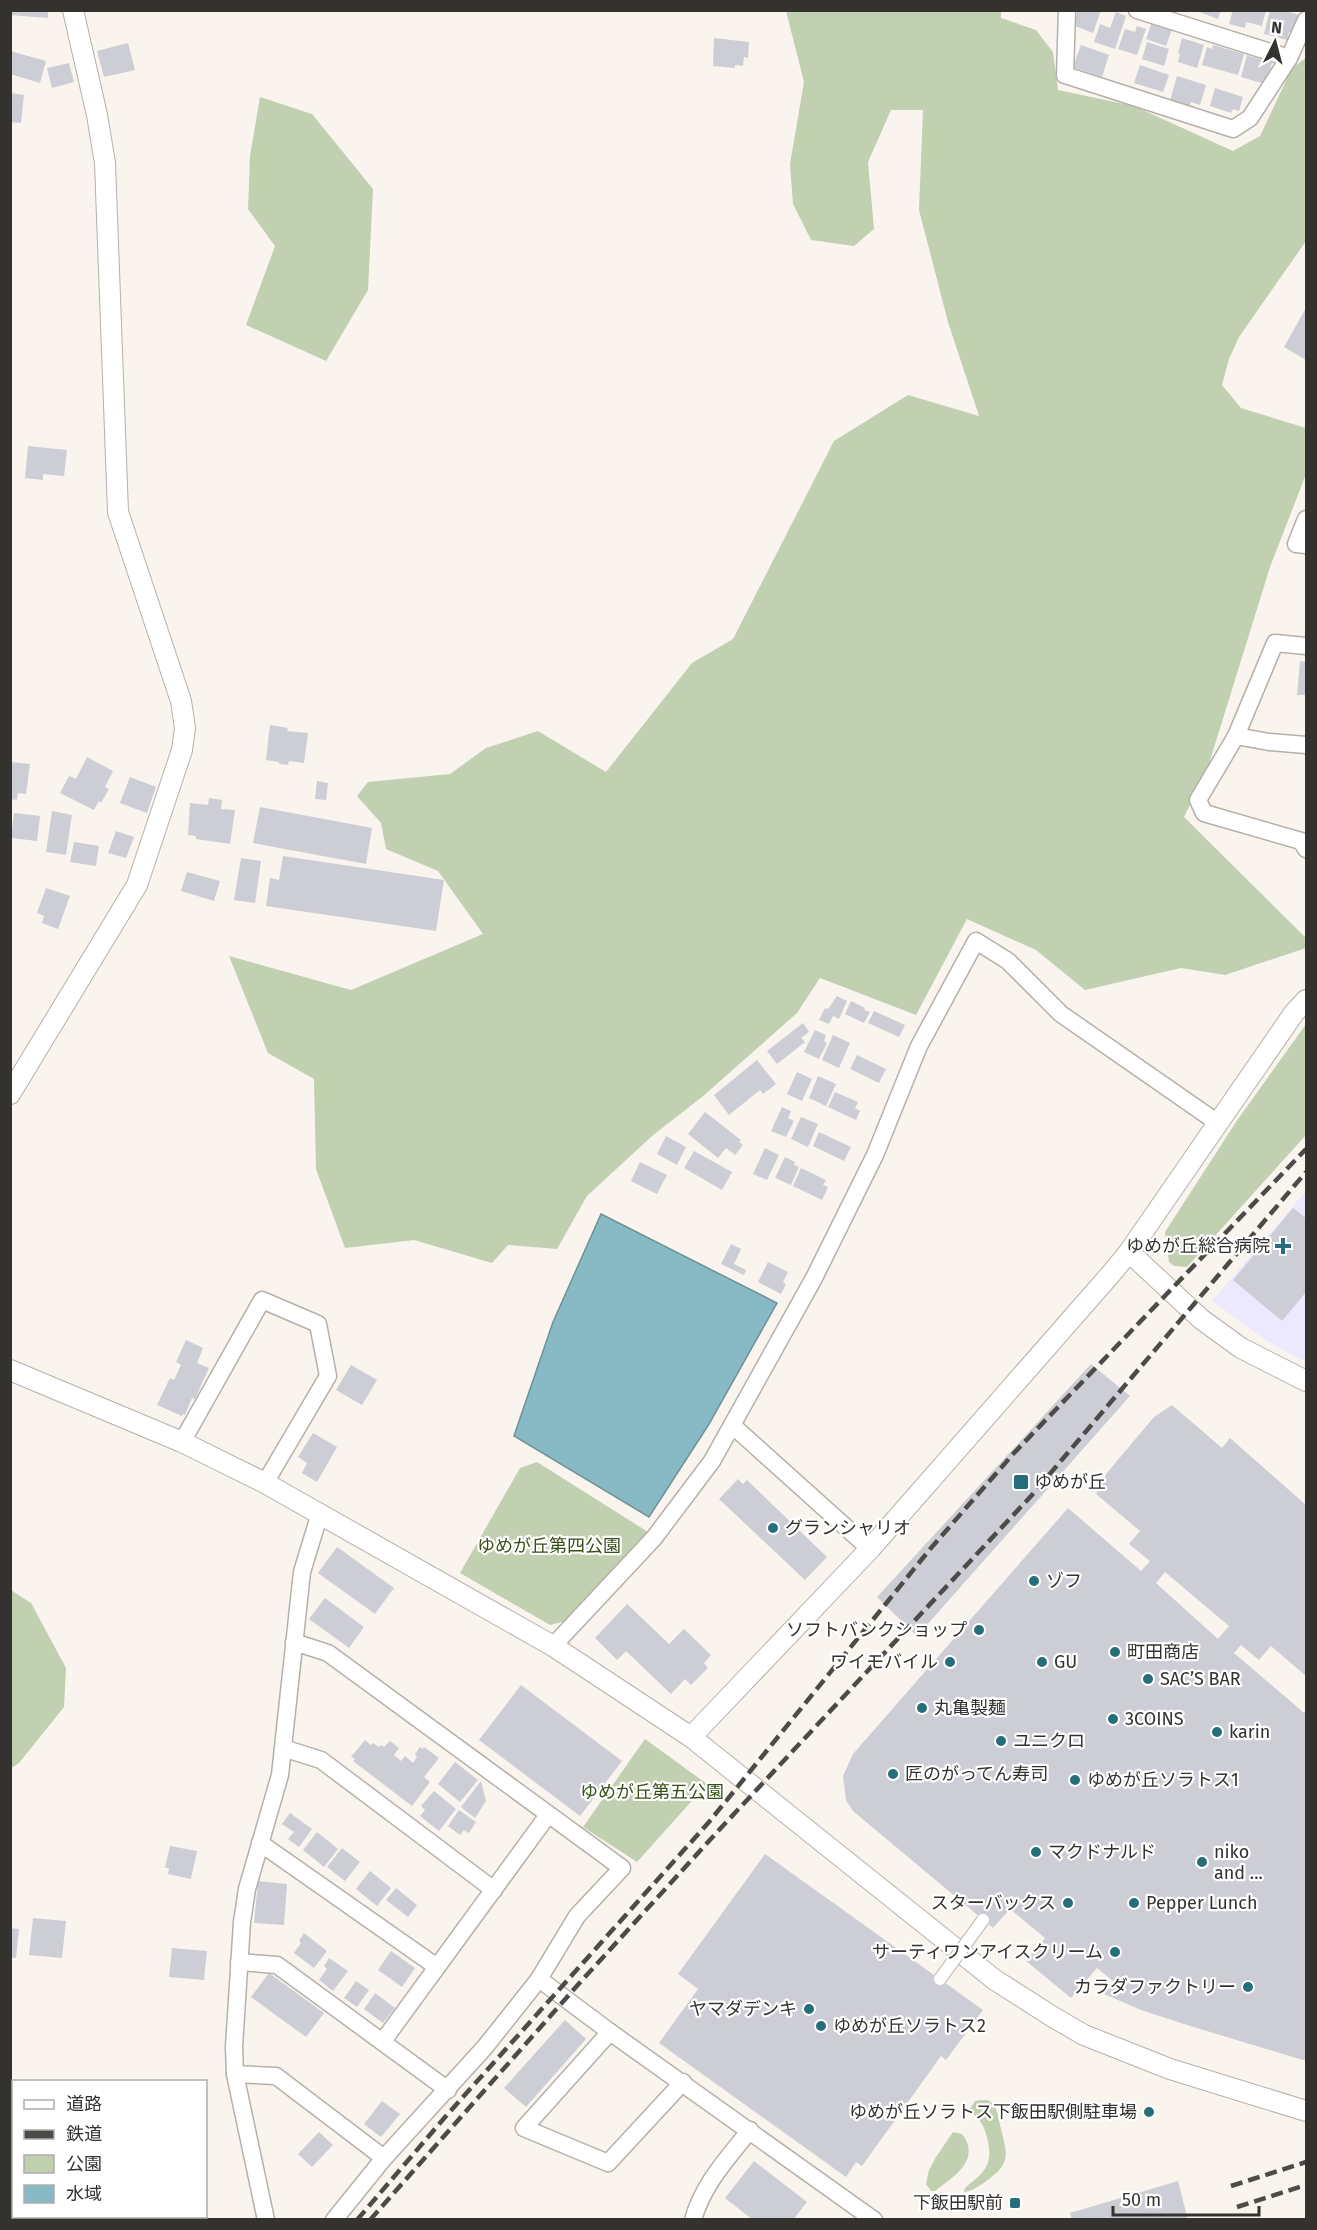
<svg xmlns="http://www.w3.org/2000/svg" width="1317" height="2230" viewBox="0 0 1317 2230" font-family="'Fira Sans','Noto Sans JP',sans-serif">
<rect width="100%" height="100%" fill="#faf4ee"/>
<path fill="#ece8fe" d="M 1306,1191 L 1306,1361 L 1296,1357 L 1264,1339 L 1212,1301 Z"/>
<g fill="#c0d0b1">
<path d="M 786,11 L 1001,11 L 1001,18 L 1036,30 L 1053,52 L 1058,90 L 1134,106 L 1233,151 L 1260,136 L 1292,68 L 1306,58 L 1306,241 L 1239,337 L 1229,359 L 1222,385 L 1241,408 L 1306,428 L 1306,474 L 1270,567 L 1208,767 L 1184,817 L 1306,938 L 1306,948 L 1225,975 L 1181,968 L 1085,990 L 1036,950 L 967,919 L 916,1015 L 820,978 L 797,1013 L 702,1097 L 652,1136 L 587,1196 L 557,1249 L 508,1245 L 492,1263 L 414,1240 L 345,1248 L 316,1169 L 314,1079 L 268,1053 L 229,956 L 351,990 L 483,934 L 438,871 L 386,849 L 381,823 L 357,796 L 368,782 L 450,774 L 486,748 L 538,731 L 606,772 L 692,663 L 733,639 L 834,441 L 908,395 L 979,416 L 948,322 L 919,210 L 923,110 L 891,110 L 868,162 L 874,229 L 854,246 L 811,240 L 793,204 L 790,164 L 804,82 Z"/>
<path d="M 260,97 L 312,114 L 373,189 L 368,290 L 326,361 L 246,325 L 275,246 L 248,209 L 250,156 Z"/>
<path d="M 1306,1024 L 1306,1135 L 1187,1267 L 1174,1266 L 1169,1262 L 1165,1232 L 1236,1122 Z"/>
<path d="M 537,1462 L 648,1532 L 566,1621 L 550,1625 L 460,1573 L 520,1468 Z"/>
<path d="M 11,1590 L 31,1603 L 66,1668 L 64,1707 L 19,1763 L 11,1768 Z"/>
<path d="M 645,1739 L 707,1784 L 637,1862 L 583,1827 Z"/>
<path d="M 982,2100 L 988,2100 C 997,2106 998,2114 1000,2125 C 1007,2155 1013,2162 985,2182 C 978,2187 972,2191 964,2192 L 965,2188 C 983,2173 993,2167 988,2141 C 986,2134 984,2125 979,2120 C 976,2115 972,2115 969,2110 L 975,2101 Z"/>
<path d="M 953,2132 L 962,2134 C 982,2160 953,2177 935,2191 L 931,2191 L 926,2184 L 929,2170 L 936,2157 Z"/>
</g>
<path fill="#88bac5" stroke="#6f9198" stroke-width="1.5" d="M 601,1214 L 777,1303 L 709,1424 L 649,1517 L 514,1436 L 553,1322 Z"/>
<g fill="#cdcdd5" fill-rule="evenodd">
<path d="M 10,10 L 48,10 L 48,18 L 10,15 Z"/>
<path d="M 1078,10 L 1101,10 L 1093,33 L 1073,25 Z"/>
<path d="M 1194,10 L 1221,10 L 1218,19 Z"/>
<path d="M 1233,10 L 1266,10 L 1262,26 L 1246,22 L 1245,28 L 1229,24 Z"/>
<path d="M 1270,10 L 1282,10 L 1300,15 L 1295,33 L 1289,32 L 1287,40 L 1264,34 Z"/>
<path d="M 1116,12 L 1126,16 L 1115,49 L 1094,42 L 1100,24 L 1110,28 Z"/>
<path d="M 1152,22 L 1172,29 L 1166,46 L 1146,39 Z"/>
<path d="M 1137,26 L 1146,29 L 1137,55 L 1118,49 L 1125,29 L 1135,32 Z"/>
<path d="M 714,38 L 749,42 L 748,58 L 744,57 L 743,66 L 735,65 L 735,68 L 713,66 Z"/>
<path d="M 1182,38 L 1204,45 L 1197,68 L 1178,62 L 1180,54 L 1178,53 Z"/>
<path d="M 1147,42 L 1169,49 L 1164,66 L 1142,59 Z"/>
<path d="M 128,43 L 135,70 L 104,77 L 97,51 Z"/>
<path d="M 1081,45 L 1109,55 L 1102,77 L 1073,67 Z"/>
<path d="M 1213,45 L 1244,54 L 1238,75 L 1202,65 L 1207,47 L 1212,49 Z"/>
<path d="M 10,51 L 46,61 L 40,83 L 10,74 Z"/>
<path d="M 1247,55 L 1272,63 L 1265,84 L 1241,77 Z"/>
<path d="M 69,63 L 74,82 L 52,88 L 47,68 Z"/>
<path d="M 1140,65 L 1169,75 L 1163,92 L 1134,83 Z"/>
<path d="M 1177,76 L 1206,85 L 1200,105 L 1191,102 L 1190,106 L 1170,101 Z"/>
<path d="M 1215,88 L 1243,97 L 1239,111 L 1233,109 L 1231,113 L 1210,106 Z"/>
<path d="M 10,93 L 24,95 L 21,123 L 10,122 Z"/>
<path d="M 1306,308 L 1306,360 L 1284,347 Z"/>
<path d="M 28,446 L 67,450 L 64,476 L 43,474 L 43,480 L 25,478 Z"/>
<path d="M 1300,661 L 1306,662 L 1306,695 L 1297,695 Z"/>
<path d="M 270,725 L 288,728 L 287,731 L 308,733 L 304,763 L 289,761 L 288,765 L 279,764 L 279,762 L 266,760 Z"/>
<path d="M 87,757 L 113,771 L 105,787 L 109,789 L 101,803 L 99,801 L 94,810 L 60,793 L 69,776 L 76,779 Z"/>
<path d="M 10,762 L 30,764 L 26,794 L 18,793 L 17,800 L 10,799 Z"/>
<path d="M 130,777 L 156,787 L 147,813 L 120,803 Z"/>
<path d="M 317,781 L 328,783 L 326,800 L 315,799 Z"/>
<path d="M 209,798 L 222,800 L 221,809 L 235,810 L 230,844 L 196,839 L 196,836 L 188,835 L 190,803 L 208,805 Z"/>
<path d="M 260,807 L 372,828 L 366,864 L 253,843 Z"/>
<path d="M 52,811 L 72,815 L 66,855 L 46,852 Z"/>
<path d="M 14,813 L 40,816 L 37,841 L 11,838 Z"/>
<path d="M 116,831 L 134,837 L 126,858 L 108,853 Z"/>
<path d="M 74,842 L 99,846 L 96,866 L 70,862 Z"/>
<path d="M 283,856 L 444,880 L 436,931 L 266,906 L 270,878 L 279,880 Z"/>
<path d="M 241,858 L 261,861 L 255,903 L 234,900 Z"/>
<path d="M 187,872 L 220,881 L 214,901 L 181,891 Z"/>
<path d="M 46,888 L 70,896 L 58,929 L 42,923 L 44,916 L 37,913 Z"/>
<path d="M 837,996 L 847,1001 L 839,1019 L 833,1016 L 829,1024 L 819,1020 L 825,1008 L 828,1009 Z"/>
<path d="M 851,1001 L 865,1008 L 864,1010 L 870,1012 L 864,1023 L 845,1014 Z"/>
<path d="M 874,1011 L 905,1025 L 899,1037 L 868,1023 Z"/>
<path d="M 803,1023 L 809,1032 L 801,1038 L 805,1042 L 777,1064 L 767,1051 Z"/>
<path d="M 815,1030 L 826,1035 L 824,1041 L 827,1043 L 819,1059 L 804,1052 Z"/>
<path d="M 833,1035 L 850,1043 L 839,1068 L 822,1060 Z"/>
<path d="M 857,1055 L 886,1069 L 879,1083 L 850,1069 Z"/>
<path d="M 757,1060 L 776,1084 L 763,1094 L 760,1090 L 729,1115 L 714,1095 Z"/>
<path d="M 797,1072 L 812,1079 L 802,1101 L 787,1094 Z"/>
<path d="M 818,1076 L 836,1084 L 826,1106 L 809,1098 Z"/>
<path d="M 835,1092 L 858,1102 L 855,1108 L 860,1111 L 856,1120 L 828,1107 Z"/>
<path d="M 782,1107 L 791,1111 L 788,1118 L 794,1121 L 786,1137 L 771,1131 Z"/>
<path d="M 705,1112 L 741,1140 L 739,1142 L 743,1145 L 735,1155 L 726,1148 L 718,1158 L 688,1134 Z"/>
<path d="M 801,1117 L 818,1124 L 808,1147 L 791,1139 Z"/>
<path d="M 819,1132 L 851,1147 L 844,1161 L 813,1146 Z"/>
<path d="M 666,1136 L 686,1147 L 677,1165 L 657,1154 Z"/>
<path d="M 765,1148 L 779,1155 L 767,1180 L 753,1174 Z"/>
<path d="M 694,1151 L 732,1172 L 722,1190 L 684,1168 Z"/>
<path d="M 785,1157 L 795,1162 L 794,1165 L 799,1167 L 791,1185 L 775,1178 Z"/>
<path d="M 640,1162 L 667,1175 L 657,1194 L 631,1181 Z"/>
<path d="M 801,1168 L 826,1180 L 823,1185 L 828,1187 L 822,1200 L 793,1186 Z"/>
<path d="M 1293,1208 L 1306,1218 L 1306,1292 L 1282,1321 L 1233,1280 Z"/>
<path d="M 731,1244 L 741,1249 L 734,1264 L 746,1270 L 744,1275 L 721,1264 Z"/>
<path d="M 768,1262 L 788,1272 L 783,1282 L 786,1284 L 781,1294 L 758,1282 Z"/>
<path d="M 186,1340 L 203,1348 L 197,1363 L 209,1368 L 195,1399 L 192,1398 L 185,1415 L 183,1414 L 182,1416 L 157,1405 L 170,1378 L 174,1380 L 181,1365 L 176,1362 Z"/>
<path d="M 1091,1364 L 1130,1396 L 917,1636 L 877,1597 Z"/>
<path d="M 351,1365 L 377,1380 L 362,1405 L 336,1390 Z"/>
<path d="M 1172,1405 L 1222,1448 L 1230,1438 L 1306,1505 L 1306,1676 L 1271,1646 L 1259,1660 L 1241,1645 L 1234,1653 L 1303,1712 L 1306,1712 L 1306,2061 L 1187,2025 L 1141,2010 L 1104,1994 L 1114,1982 L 1097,1968 L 1071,1998 L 1026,1961 L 1045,1938 L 1010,1909 L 993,1928 L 853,1811 L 846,1800 L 843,1776 L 853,1754 L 1068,1508 L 1141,1571 L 1150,1561 L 1129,1544 L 1140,1531 L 1096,1494 L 1106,1474 L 1154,1417 ZM 1165,1572 L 1229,1626 L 1218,1639 L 1156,1583 Z"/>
<path d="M 313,1433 L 337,1447 L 317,1482 L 302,1473 L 307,1463 L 298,1457 Z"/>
<path d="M 738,1479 L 743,1484 L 747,1480 L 827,1557 L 805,1580 L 719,1499 Z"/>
<path d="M 337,1547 L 394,1588 L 375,1614 L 318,1573 Z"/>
<path d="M 325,1598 L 364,1627 L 349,1648 L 309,1619 Z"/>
<path d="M 627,1604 L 669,1644 L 684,1629 L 711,1655 L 704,1663 L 708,1668 L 691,1685 L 685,1679 L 671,1694 L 626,1651 L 617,1660 L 595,1638 Z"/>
<path d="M 521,1685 L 622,1761 L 580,1816 L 479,1740 Z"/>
<path d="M 365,1740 L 371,1745 L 373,1743 L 379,1747 L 381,1745 L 384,1747 L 390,1741 L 399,1748 L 394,1755 L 401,1761 L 405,1756 L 413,1763 L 417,1757 L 415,1754 L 420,1747 L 423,1749 L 424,1747 L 439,1758 L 424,1777 L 430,1782 L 412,1806 L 353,1761 L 355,1759 L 351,1757 Z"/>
<path d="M 455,1762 L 478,1780 L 460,1802 L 438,1784 Z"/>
<path d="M 481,1781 L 486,1801 L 475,1818 L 461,1807 Z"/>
<path d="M 434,1791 L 456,1809 L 439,1831 L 420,1816 L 425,1810 L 421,1806 Z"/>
<path d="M 459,1810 L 476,1822 L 469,1833 L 464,1830 L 460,1835 L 448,1826 Z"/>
<path d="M 290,1813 L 312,1829 L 299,1847 L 288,1839 L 294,1832 L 282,1824 Z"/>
<path d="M 317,1832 L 338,1849 L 324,1867 L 303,1850 Z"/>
<path d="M 170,1846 L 197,1851 L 191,1879 L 168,1874 L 169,1868 L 165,1868 Z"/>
<path d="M 342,1848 L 360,1862 L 345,1881 L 327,1867 Z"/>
<path d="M 765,1854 L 983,2010 L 946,2060 L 941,2056 L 862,2166 L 856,2162 L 846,2177 L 659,2043 L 698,1989 L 678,1974 Z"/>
<path d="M 370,1871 L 391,1888 L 377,1906 L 356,1889 Z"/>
<path d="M 258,1881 L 287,1884 L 284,1925 L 254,1923 Z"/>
<path d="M 396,1888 L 417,1905 L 408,1917 L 386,1900 Z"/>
<path d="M 33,1918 L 66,1921 L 62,1958 L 29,1955 Z"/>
<path d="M 10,1928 L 19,1929 L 16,1958 L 10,1957 Z"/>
<path d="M 304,1933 L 327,1951 L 314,1968 L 294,1953 L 301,1943 L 299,1941 Z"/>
<path d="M 172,1948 L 207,1951 L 204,1980 L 169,1977 Z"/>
<path d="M 391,1951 L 415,1968 L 402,1987 L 378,1970 Z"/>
<path d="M 329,1958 L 348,1971 L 333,1991 L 319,1980 L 327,1969 L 324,1966 Z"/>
<path d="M 269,1973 L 324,2013 L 306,2037 L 251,1997 Z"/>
<path d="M 356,1981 L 369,1990 L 357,2007 L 344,1998 Z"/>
<path d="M 375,1993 L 395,2008 L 383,2023 L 364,2009 Z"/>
<path d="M 565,2020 L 586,2039 L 526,2107 L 504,2088 Z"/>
<path d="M 382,2101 L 400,2114 L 381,2137 L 364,2124 Z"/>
<path d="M 319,2132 L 333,2145 L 312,2167 L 298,2154 Z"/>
<path d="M 754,2161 L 807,2202 L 793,2220 L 753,2220 L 725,2198 Z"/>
<path d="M 1178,2181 L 1188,2220 L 1072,2220 L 1070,2213 Z"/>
</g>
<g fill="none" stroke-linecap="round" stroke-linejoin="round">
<g stroke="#b5b0aa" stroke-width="19">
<g id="minor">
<path d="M 1067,10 L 1065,75 L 1233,129 L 1250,118 L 1289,58 L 1306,20"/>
<path d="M 1137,10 L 1289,58"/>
<path d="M 1306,519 L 1296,544 L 1306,545"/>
<path d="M 1306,646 L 1275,643 L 1236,736 L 1198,800 L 1204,813 L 1301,841 L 1306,849"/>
<path d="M 1236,736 L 1269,742 L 1306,745"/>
<path d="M 732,1425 L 870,1549"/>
<path d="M 182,1442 L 262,1300 L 318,1324 L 328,1376 L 265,1483"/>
<path d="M 294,1642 L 328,1653 L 622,1868 L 577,1916 L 539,1979 L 485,2047 L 384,2158 L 334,2220"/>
<path d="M 553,1646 L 654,1538 L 712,1461 L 814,1278 L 875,1155 L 919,1046 L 976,941 L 1008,961 L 1061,1014 L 1218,1123"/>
<path d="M 283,1748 L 321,1760 L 494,1890"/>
<path d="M 260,1843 L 437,1967"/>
<path d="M 239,1962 L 277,1965 L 448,2090"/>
<path d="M 539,1979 L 610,2032 L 874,2220"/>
<path d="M 610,2032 L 524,2128 L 608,2163 L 683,2082"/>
<path d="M 383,2041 L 548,1815"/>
<path d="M 235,2074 L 276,2076 L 384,2158"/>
<path d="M 266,2220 L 235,2074 L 234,2047 L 242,1922 L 247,1889 L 280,1775 L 302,1572 L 320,1513"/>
<path d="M 693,2220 C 703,2184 727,2159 750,2130"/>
</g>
</g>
<g stroke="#b5b0aa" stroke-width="22">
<g id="tertiary">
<path d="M 10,1094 L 137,885 L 182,750 L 185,728 L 181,701 L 118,512 L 105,163 L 97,115 L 73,10"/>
<path d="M 1129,1252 L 1201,1319 L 1241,1348 L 1306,1381"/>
<path d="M 10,1370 L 182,1442 L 265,1483 L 553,1646 L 691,1737 L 995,1980 L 1053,2017 L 1084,2035 L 1170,2069 L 1306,2111"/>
<path d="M 691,1737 L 870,1549 L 1110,1275 L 1129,1252 L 1294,1013 L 1306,1000"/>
</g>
</g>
<use href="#minor" stroke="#fff" stroke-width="16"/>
<use href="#tertiary" stroke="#fff" stroke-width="20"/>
<g stroke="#4d4b48" stroke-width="4.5" stroke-dasharray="12 6" stroke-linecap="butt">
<path d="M 1231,2186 L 1306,2162"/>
<path d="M 1237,2207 L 1306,2185"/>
<path d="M 357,2220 L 446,2116 L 709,1822 L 931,1548 L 1014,1453 L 1306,1149"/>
<path d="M 370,2220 L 575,1988 L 719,1830 L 1032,1495 L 1306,1172"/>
</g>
<g stroke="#b5b0aa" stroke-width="14" stroke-linecap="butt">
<path id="pedestrian-bridge" d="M 940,1979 L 983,1920"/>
</g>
<use href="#pedestrian-bridge" stroke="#fff" stroke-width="12"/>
</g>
<g fill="#276e7b" stroke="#fff" stroke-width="2">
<path d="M1280 1237h6v6h6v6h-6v6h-6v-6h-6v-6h6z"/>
<rect x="1013" y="1474" width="16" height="16" rx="3"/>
<circle cx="773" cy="1528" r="6"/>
<circle cx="1034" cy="1581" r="6"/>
<circle cx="979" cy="1630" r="6"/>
<circle cx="1115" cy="1652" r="6"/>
<circle cx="950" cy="1662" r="6"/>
<circle cx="1042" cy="1662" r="6"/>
<circle cx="1148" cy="1679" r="6"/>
<circle cx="922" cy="1708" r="6"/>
<circle cx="1113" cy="1719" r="6"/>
<circle cx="1217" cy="1732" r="6"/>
<circle cx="1001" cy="1741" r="6"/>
<circle cx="893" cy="1774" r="6"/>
<circle cx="1075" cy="1780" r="6"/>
<circle cx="1036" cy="1852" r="6"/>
<circle cx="1202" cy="1862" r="6"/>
<circle cx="1068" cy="1903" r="6"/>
<circle cx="1134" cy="1903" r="6"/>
<circle cx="1115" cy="1952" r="6"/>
<circle cx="1248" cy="1987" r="6"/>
<circle cx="809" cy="2009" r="6"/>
<circle cx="821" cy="2026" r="6"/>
<circle cx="1149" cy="2112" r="6"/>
<rect x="1009" y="2197" width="12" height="12" rx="3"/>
</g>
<g text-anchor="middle" stroke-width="4.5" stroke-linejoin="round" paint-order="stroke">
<g font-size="18" fill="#34322f" stroke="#fff" text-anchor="start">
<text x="1270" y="1252" text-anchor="end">ゆめが丘総合病院</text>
<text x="1034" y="1488">ゆめが丘</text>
<text x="785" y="1534">グランシャリオ</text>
<text x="1046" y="1587">ゾフ</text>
<text x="967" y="1636" text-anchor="end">ソフトバンクショップ</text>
<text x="1127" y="1658">町田商店</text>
<text x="938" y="1668" text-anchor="end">ワイモバイル</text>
<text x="1054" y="1668">GU</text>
<text x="1160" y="1685">SAC’S BAR</text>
<text x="934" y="1714">丸亀製麺</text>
<text x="1125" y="1725">3COINS</text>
<text x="1229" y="1738">karin</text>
<text x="1013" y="1747">ユニクロ</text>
<text x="905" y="1780">匠のがってん寿司</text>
<text x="1087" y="1786">ゆめが丘ソラトス1</text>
<text x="1048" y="1858">マクドナルド</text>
<text x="1214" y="1858">niko<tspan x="1214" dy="21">and ...</tspan></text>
<text x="1056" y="1909" text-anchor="end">スターバックス</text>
<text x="1146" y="1909">Pepper Lunch</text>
<text x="1103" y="1958" text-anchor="end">サーティワンアイスクリーム</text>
<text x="1236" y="1993" text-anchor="end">カラダファクトリー</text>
<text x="797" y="2015" text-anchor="end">ヤマダデンキ</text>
<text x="833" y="2032">ゆめが丘ソラトス2</text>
<text x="1137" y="2118" text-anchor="end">ゆめが丘ソラトス下飯田駅側駐車場</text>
<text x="1003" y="2209" text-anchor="end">下飯田駅前</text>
</g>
<g font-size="18" fill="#364f19" stroke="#fff">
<text x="549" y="1552">ゆめが丘第四公園</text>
<text x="652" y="1798">ゆめが丘第五公園</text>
</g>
</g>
<rect width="1317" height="2230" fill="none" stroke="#34322f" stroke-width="24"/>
<rect x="12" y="2080" width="195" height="138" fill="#ffffff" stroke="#aeadac" stroke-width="1.5"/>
<rect x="24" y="2100" width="30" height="9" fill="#ffffff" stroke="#aeadac" stroke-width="1.5"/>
<text x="66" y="2110" font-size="18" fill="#34322f">道路</text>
<rect x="24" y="2130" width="30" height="9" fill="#4d4b48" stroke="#aeadac" stroke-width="1.5"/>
<text x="66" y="2140" font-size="18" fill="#34322f">鉄道</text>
<rect x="24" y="2155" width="30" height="18" fill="#c0d0b1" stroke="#aeadac" stroke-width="1.5"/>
<text x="66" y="2170" font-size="18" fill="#34322f">公園</text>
<rect x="24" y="2185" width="30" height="18" fill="#88bac5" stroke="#aeadac" stroke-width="1.5"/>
<text x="66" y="2200" font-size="18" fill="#34322f">水域</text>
<g transform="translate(1275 42) rotate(6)" stroke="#ffffff" stroke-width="4.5" paint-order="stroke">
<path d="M0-4.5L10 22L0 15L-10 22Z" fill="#34322f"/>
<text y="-9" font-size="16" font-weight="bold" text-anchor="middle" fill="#34322f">N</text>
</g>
<path d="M1113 2206v9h146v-9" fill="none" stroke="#34322f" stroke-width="3"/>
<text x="1122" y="2206" font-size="18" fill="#34322f" stroke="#ffffff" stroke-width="4.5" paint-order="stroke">50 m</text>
</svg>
